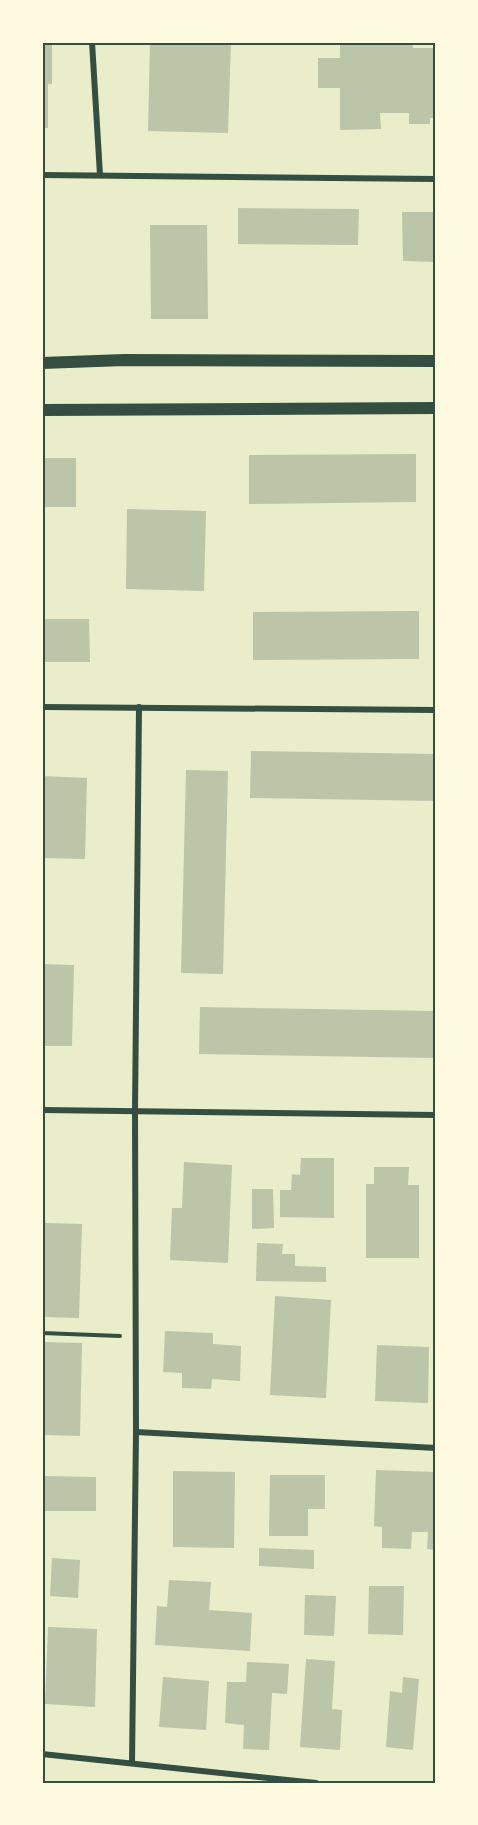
<svg xmlns="http://www.w3.org/2000/svg" width="478" height="1825" viewBox="0 0 478 1825" font-family="'Noto Sans',sans-serif">
<rect width="100%" height="100%" fill="#e9edc9"/>
<g fill="#bcc5a7">
<path d="M 42,42 L 52,42 L 52,84 L 48,84 L 48,128 L 42,128 Z"/>
<path d="M 150,42 L 231,42 L 228,133 L 148,131 Z"/>
<path d="M 340,42 L 413,42 L 413,48 L 436,48 L 436,118 L 430,118 L 430,124 L 409,124 L 409,113 L 380,113 L 381,129 L 340,130 L 340,88 L 318,88 L 318,58 L 340,58 Z"/>
<path d="M 238,208 L 359,209 L 358,245 L 238,244 Z"/>
<path d="M 402,212 L 436,212 L 436,262 L 403,261 Z"/>
<path d="M 150,225 L 207,225 L 208,319 L 151,319 Z"/>
<path d="M 416,454 L 416,502 L 249,504 L 249,455 Z"/>
<rect x="42" y="458" width="34" height="49"/>
<path d="M 127,509 L 206,511 L 204,591 L 126,589 Z"/>
<path d="M 419,611 L 419,659 L 253,660 L 253,612 Z"/>
<path d="M 42,619 L 89,619 L 90,662 L 42,662 Z"/>
<path d="M 251,751 L 436,754 L 436,801 L 250,798 Z"/>
<path d="M 186,770 L 228,771 L 223,974 L 181,973 Z"/>
<path d="M 42,776 L 87,778 L 85,859 L 42,858 Z"/>
<path d="M 42,964 L 74,965 L 72,1046 L 42,1046 Z"/>
<path d="M 200,1007 L 436,1011 L 436,1058 L 199,1054 Z"/>
<path d="M 301,1158 L 334,1158 L 334,1218 L 280,1217 L 280,1190 L 291,1190 L 292,1174 L 300,1175 Z"/>
<path d="M 184,1162 L 232,1165 L 228,1263 L 170,1260 L 172,1208 L 182,1208 Z"/>
<path d="M 374,1167 L 409,1167 L 408,1185 L 419,1185 L 419,1258 L 366,1258 L 366,1184 L 374,1184 Z"/>
<path d="M 252,1189 L 273,1189 L 274,1228 L 252,1229 Z"/>
<path d="M 42,1215 L 46,1223 L 82,1224 L 79,1318 L 42,1317 Z"/>
<path d="M 257,1243 L 283,1244 L 282,1254 L 295,1254 L 295,1266 L 326,1267 L 326,1282 L 256,1281 Z"/>
<path d="M 275,1296 L 331,1300 L 326,1398 L 270,1395 Z"/>
<path d="M 165,1331 L 213,1333 L 213,1344 L 241,1346 L 240,1381 L 212,1379 L 211,1389 L 182,1388 L 182,1373 L 163,1372 Z"/>
<path d="M 42,1342 L 82,1343 L 80,1436 L 42,1435 Z"/>
<path d="M 377,1345 L 429,1347 L 428,1403 L 375,1401 Z"/>
<path d="M 376,1470 L 436,1472 L 436,1550 L 427,1549 L 428,1532 L 412,1532 L 411,1549 L 382,1548 L 382,1527 L 374,1526 Z"/>
<path d="M 173,1471 L 235,1472 L 234,1548 L 173,1547 Z"/>
<path d="M 270,1475 L 325,1475 L 325,1509 L 308,1509 L 308,1536 L 269,1536 Z"/>
<path d="M 42,1476 L 96,1477 L 96,1511 L 42,1511 Z"/>
<path d="M 259,1548 L 314,1550 L 314,1569 L 259,1566 Z"/>
<path d="M 52,1558 L 80,1560 L 78,1598 L 50,1596 Z"/>
<path d="M 169,1580 L 211,1582 L 209,1610 L 252,1613 L 250,1651 L 155,1645 L 157,1606 L 167,1607 Z"/>
<path d="M 369,1586 L 404,1586 L 403,1635 L 368,1634 Z"/>
<path d="M 305,1595 L 336,1596 L 334,1636 L 304,1635 Z"/>
<path d="M 48,1627 L 97,1629 L 95,1707 L 45,1704 Z"/>
<path d="M 306,1659 L 335,1661 L 332,1709 L 342,1710 L 340,1750 L 300,1747 Z"/>
<path d="M 247,1662 L 289,1664 L 287,1694 L 272,1693 L 269,1750 L 243,1749 L 244,1725 L 225,1723 L 227,1682 L 246,1682 Z"/>
<path d="M 163,1677 L 209,1681 L 206,1730 L 159,1727 Z"/>
<path d="M 403,1677 L 419,1679 L 413,1750 L 386,1747 L 390,1691 L 402,1693 Z"/>
</g>
<g fill="none" stroke-linecap="round" stroke-linejoin="round">
<path stroke="#344e41" stroke-width="4" d="M 42,1333 L 120,1336"/>
<g stroke="#344e41" stroke-width="6">
<path d="M 92,42 L 100,175"/>
<path d="M 42,175 L 436,179"/>
<path d="M 42,707 L 436,710"/>
<path d="M 42,1110 L 436,1115"/>
<path d="M 136,1432 L 436,1448"/>
<path d="M 42,1754 L 316,1783"/>
<path d="M 132,1763 L 136,1432 L 135,1111 L 139,707"/>
</g>
<g stroke="#344e41" stroke-width="12">
<path d="M 42,363 L 124,360 L 436,361"/>
<path d="M 42,410 L 436,408"/>
</g>
</g>
<rect width="478" height="1825" fill="none" stroke="#fefae0" stroke-width="87"/>
<rect x="44" y="44" width="390" height="1738" fill="none" stroke="#344e41" stroke-width="2"/>
</svg>
